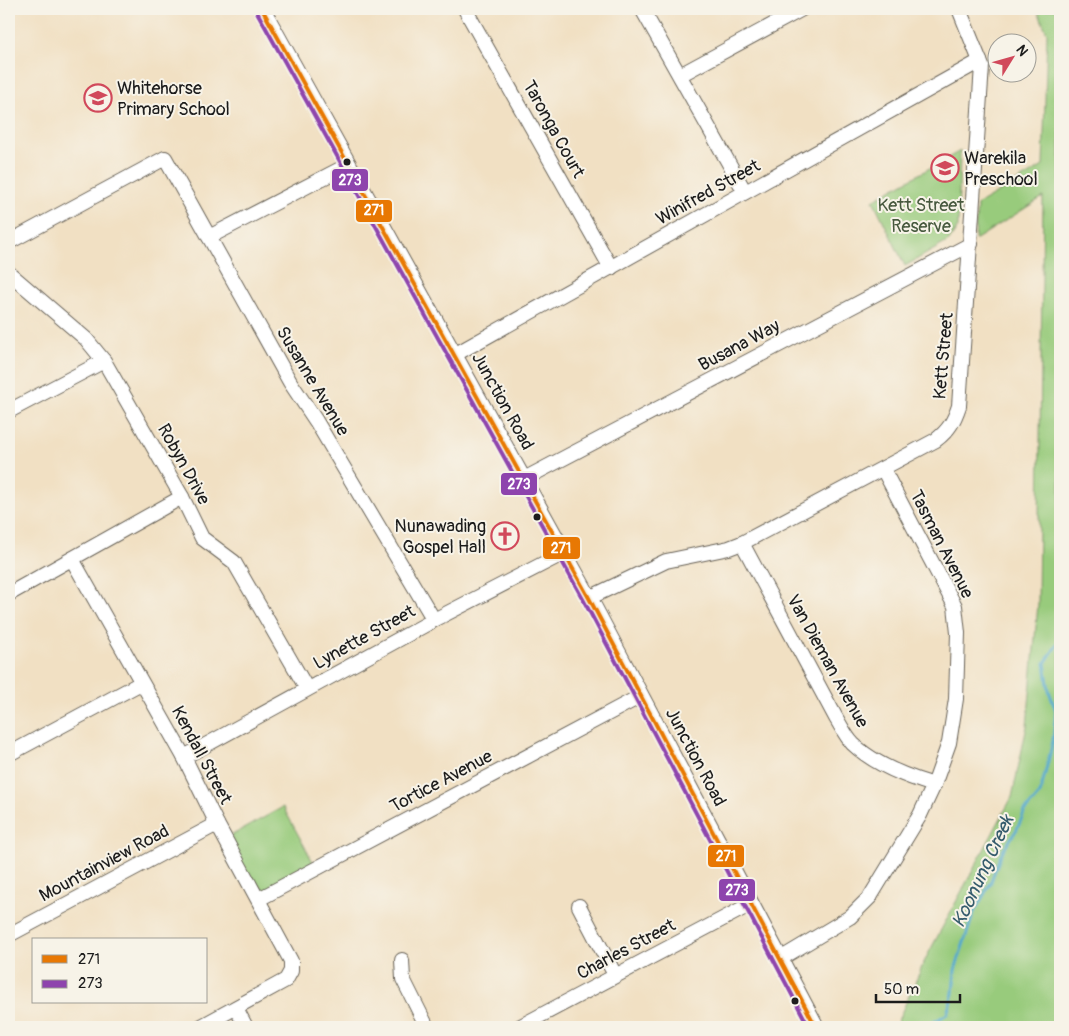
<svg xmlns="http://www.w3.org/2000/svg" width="1069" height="1036" viewBox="0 0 1069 1036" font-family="Pangolin,sans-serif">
<rect width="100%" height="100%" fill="#f7f3e8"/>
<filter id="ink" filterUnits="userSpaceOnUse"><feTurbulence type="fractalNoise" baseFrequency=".02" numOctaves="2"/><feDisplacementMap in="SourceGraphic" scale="10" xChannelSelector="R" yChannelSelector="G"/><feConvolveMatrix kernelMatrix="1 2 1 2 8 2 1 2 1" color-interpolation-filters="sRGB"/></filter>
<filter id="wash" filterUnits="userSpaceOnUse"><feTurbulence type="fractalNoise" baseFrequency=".0096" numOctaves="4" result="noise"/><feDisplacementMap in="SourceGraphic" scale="20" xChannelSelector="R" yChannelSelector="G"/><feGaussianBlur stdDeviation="1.12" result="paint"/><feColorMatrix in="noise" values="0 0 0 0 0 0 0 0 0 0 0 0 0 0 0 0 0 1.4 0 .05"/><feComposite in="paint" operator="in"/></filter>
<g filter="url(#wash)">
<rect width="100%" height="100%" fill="#f1e0c3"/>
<g fill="#98cb7c" stroke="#5a744c">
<path d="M 1037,9 L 1060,9 L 1060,1027 L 895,1027 L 926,958 L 1012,797 L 1027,726 L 1038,604 L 1043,197 L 975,240 L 977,205 L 1043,166 L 1047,33 Z"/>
<path d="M 960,151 L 958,227 L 949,241 L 905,266 L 873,200 Z"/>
<path d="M 283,807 L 317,869 L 259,899 L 225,839 Z"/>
</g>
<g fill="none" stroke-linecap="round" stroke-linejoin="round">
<path stroke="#51a8ce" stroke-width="3" d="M 930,1027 L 932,1023 L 947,1014 L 953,993 L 955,970 L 974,912 L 990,884 L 1001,854 L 1017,829 L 1025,811 L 1040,794 L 1053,741 L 1056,711 L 1049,691 L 1045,663 L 1060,640"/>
</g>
</g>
<g filter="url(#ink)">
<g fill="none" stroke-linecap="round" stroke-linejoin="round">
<g stroke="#676156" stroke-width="16">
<g id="minor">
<path d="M 465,9 L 611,268"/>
<path d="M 642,9 L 745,192"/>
<path d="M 680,75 L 802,9"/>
<path d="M 209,237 L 348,165"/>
<path d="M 9,242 L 165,158 L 290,382 L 316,421 L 434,620"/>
<path d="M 9,273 L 86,339 L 104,361 L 182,497 L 202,538 L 234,562 L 307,689"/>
<path d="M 454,355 L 980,61"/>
<path d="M 9,411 L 104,361"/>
<path d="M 524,479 L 971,244"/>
<path d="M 742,543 L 836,718 C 841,726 846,737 853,744 C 874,764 907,777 934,785"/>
<path d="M 72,559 L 184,757 L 217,824 L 291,961 L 291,971 L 286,980 L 200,1027"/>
<path d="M 9,594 L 182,497"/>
<path d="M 589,598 L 666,561 L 729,548 L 742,543 L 936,440 C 949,430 954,421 959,406 L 982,66 L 959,9"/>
<path d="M 9,754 L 141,683"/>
<path d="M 184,757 L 434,620 L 564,553"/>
<path d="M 259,899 L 641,696"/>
<path d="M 579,906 L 615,975"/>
<path d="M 9,935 L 217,824"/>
<path d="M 780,959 L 850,917 L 870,897 L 920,815 L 934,785 L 949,743 L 956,699 L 958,633 L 955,606 L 883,469"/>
<path d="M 402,960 L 403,979 L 427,1027"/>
<path d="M 236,1008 L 246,1027"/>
<path d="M 519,1027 L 751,904"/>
</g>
</g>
<g stroke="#676156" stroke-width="18">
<path id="tertiary" d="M 262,9 L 589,598 L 816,1027"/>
</g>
<use href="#minor" stroke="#fff" stroke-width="14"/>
<use href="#tertiary" stroke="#fff" stroke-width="16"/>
<g stroke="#f7f3e8" stroke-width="8">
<path id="bus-1" d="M 262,9 L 589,598 L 816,1027"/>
</g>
<g stroke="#f7f3e8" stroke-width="8">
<path id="bus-2" d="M 257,12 L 584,601 L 809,1027"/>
</g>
<use href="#bus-1" stroke="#e87803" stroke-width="4"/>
<use href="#bus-2" stroke="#8e44ad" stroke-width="4"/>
</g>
</g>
<defs>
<g id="school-ring" transform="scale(1.4375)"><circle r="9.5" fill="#f7f3e8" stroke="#d1495b" stroke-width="1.5"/><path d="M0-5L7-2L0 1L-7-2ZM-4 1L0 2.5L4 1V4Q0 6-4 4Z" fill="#d1495b"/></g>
<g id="church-ring" transform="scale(1.4375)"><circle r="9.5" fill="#f7f3e8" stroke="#d1495b" stroke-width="1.5"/><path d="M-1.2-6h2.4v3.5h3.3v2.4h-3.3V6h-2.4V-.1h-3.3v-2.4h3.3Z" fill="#d1495b"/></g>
</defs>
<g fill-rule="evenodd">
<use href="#school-ring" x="98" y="98"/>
<use href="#school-ring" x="945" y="168"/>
<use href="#church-ring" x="505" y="536"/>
</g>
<g fill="#1c1c1c" stroke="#f7f3e8" stroke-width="2">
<circle cx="347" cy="162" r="4.5"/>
<circle cx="537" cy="517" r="4.5"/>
<circle cx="795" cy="1001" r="4.5"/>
</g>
<g text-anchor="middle" stroke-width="4" stroke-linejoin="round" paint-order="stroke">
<g font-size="18" fill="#1c1c1c" stroke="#f7f3e8" text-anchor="start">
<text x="117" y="94">Whitehorse<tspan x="117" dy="21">Primary School</tspan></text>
<text x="964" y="164">Warekila<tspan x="964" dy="21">Preschool</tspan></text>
<text x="486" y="532" text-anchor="end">Nunawading<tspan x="486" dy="21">Gospel Hall</tspan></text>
</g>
<g font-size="18" fill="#1c1c1c" stroke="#f7f3e8">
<text transform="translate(554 129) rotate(61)" y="6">Taronga Court</text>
<text transform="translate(708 192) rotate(-29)" y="6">Winifred Street</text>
<text transform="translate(739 345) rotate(-28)" y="6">Busana Way</text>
<text transform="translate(943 356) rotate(-85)" y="6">Kett Street</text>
<text transform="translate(313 381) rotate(59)" y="6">Susanne Avenue</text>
<text transform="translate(503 401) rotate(61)" y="6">Junction Road</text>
<text transform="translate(184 464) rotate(61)" y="6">Robyn Drive</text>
<text transform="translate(942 544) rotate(63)" y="6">Tasman Avenue</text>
<text transform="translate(364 637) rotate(-29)" y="6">Lynette Street</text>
<text transform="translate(828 661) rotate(61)" y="6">Van Dieman Avenue</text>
<text transform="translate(202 755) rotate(62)" y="6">Kendall Street</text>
<text transform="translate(696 757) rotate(62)" y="6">Junction Road</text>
<text transform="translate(441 781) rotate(-28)" y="6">Tortice Avenue</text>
<text transform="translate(104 863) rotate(-28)" y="6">Mountainview Road</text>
<text transform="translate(626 949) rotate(-28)" y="6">Charles Street</text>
</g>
<g font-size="18" fill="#47593e" stroke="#f7f3e8">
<text x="921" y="211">Kett Street<tspan x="921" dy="21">Reserve</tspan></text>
</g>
<g font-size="19" font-style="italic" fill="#345b6c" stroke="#f7f3e8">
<text transform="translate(982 871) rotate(-65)" y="7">Koonung Creek</text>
</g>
</g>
<g stroke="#f7f3e8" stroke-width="2">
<rect x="331" y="168" width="38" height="24" rx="5" fill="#8e44ad"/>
<rect x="355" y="199" width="38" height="24" rx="5" fill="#e87803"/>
<rect x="500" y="472" width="38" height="24" rx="5" fill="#8e44ad"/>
<rect x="542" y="536" width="39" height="24" rx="5" fill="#e87803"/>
<rect x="707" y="844" width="38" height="24" rx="5" fill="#e87803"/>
<rect x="718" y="878" width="38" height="24" rx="5" fill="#8e44ad"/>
</g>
<g font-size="14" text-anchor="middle" font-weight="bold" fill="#fff">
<text x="350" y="185">273</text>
<text x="374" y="215">271</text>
<text x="519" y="489">273</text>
<text x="561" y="553">271</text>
<text x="726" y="861">271</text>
<text x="737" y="895">273</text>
</g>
<rect width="1069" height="1036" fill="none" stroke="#f7f3e8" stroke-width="30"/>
<rect x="32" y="938" width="175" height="65" fill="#f7f3e8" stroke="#9f9d96"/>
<rect x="42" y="955" width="25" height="8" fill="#e87803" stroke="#9f9d96"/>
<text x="78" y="964" font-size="15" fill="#1c1c1c">271</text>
<rect x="42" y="980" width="25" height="8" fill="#8e44ad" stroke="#9f9d96"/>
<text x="78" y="988" font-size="15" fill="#1c1c1c">273</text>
<g transform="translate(1012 58) rotate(53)"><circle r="24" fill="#f7f3e8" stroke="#9f9d96"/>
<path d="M0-4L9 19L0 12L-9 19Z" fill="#d1495b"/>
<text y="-8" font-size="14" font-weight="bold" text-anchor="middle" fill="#1c1c1c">N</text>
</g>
<path d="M876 994v8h84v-8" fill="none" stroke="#1c1c1c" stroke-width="2.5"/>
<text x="884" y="994" font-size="15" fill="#1c1c1c" stroke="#f7f3e8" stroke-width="4" paint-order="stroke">50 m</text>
</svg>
